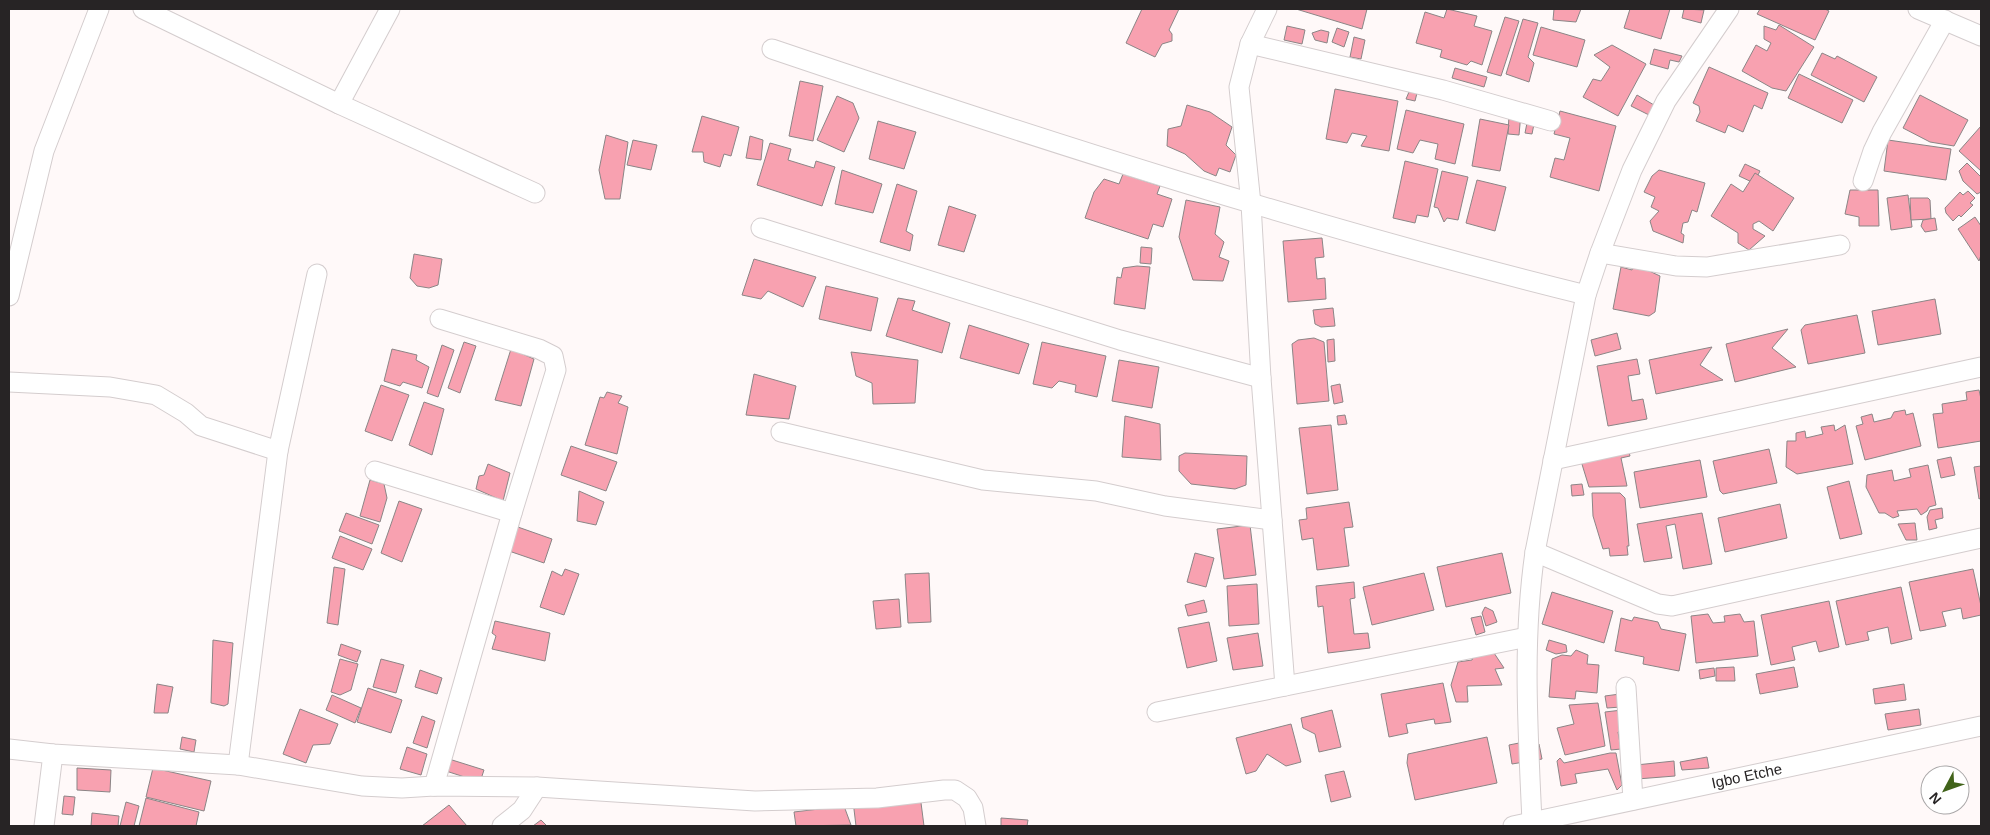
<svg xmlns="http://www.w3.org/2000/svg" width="1990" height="835" viewBox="0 0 1990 835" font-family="Helvetica,sans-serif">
<rect width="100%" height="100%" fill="#fff9f9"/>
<g fill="#f8a1b0" stroke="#8b8586">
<path d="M 1142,9 L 1179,9 L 1169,30 L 1172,34 L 1172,41 L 1162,44 L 1155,57 L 1126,43 Z"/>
<path d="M 1296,9 L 1367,9 L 1362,29 Z"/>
<path d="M 1447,9 L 1477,16 L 1474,26 L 1492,31 L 1482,65 L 1471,61 L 1467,65 L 1440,57 L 1442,50 L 1416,43 L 1425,12 L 1444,18 Z"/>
<path d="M 1554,9 L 1581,9 L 1576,22 L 1553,20 Z"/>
<path d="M 1630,9 L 1670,9 L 1661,39 L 1624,28 Z"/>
<path d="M 1684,9 L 1704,10 L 1701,23 L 1682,18 Z"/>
<path d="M 1760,9 L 1825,9 L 1829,11 L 1815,40 L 1757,14 Z"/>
<path d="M 1505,17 L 1519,21 L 1501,76 L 1487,72 Z"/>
<path d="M 1523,19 L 1538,23 L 1528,57 L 1534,63 L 1529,82 L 1506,74 Z"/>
<path d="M 1779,25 L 1814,47 L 1786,91 L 1772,88 L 1742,71 L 1756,45 L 1767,51 L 1771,43 L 1764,39 L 1764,26 L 1776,30 Z"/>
<path d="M 1287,26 L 1305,30 L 1302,44 L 1284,40 Z"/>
<path d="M 1541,27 L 1585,40 L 1577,67 L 1533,55 Z"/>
<path d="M 1337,28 L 1349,32 L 1344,47 L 1332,42 Z"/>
<path d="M 1321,30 L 1329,32 L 1327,43 L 1315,40 L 1312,33 Z"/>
<path d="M 1354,37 L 1365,40 L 1361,59 L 1350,57 Z"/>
<path d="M 1612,45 L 1646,64 L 1618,116 L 1583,97 L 1593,79 L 1601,81 L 1610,67 L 1594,55 Z"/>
<path d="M 1654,49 L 1682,56 L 1679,62 L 1670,60 L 1668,69 L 1650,64 Z"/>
<path d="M 1822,53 L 1835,59 L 1837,56 L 1877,77 L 1864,102 L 1811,75 Z"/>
<path d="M 1709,67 L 1768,93 L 1762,109 L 1754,105 L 1743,132 L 1728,125 L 1725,133 L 1696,121 L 1700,112 L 1699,106 L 1693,103 Z"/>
<path d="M 1455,68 L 1487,77 L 1484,87 L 1452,78 Z"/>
<path d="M 1799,74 L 1853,100 L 1842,123 L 1788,98 Z"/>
<path d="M 800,81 L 823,86 L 813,141 L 789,136 Z"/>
<path d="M 1335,89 L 1398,101 L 1389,151 L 1361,146 L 1367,136 L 1352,133 L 1347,143 L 1326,139 Z"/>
<path d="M 1409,92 L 1417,93 L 1415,101 L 1406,99 Z"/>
<path d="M 1637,95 L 1654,105 L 1649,115 L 1631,106 Z"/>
<path d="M 1920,95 L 1968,120 L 1954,146 L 1930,142 L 1903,128 Z"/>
<path d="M 837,96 L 853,103 L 859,118 L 844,152 L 817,140 Z"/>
<path d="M 1187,105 L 1210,112 L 1232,127 L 1226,145 L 1236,155 L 1230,172 L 1219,168 L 1216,176 L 1204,171 L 1185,154 L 1167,146 L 1168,129 L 1181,126 Z"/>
<path d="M 1406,110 L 1464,124 L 1455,164 L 1435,159 L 1438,144 L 1420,140 L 1413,153 L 1397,149 Z"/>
<path d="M 1560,111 L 1616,126 L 1599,191 L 1550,177 L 1555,158 L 1564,160 L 1570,138 L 1554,134 Z"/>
<path d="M 1521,113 L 1519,135 L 1508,134 L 1509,115 Z"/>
<path d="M 702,116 L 739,127 L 731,156 L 724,154 L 720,167 L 704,162 L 703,152 L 692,152 Z"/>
<path d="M 1528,118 L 1535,119 L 1532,134 L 1525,133 Z"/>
<path d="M 1480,119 L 1509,125 L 1500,171 L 1472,166 Z"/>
<path d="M 878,121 L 916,132 L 904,169 L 869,159 Z"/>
<path d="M 1981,126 L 1981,171 L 1959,151 Z"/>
<path d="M 606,135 L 628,142 L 620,199 L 605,199 L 599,170 Z"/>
<path d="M 750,136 L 763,140 L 761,160 L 746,158 Z"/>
<path d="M 633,140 L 657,145 L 651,170 L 627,165 Z"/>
<path d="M 1888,140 L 1951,149 L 1946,180 L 1884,171 Z"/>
<path d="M 770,143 L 791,149 L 788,160 L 814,168 L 816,161 L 835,167 L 822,206 L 757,185 Z"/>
<path d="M 1405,161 L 1438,169 L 1428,217 L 1417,215 L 1415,223 L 1393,218 Z"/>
<path d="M 1967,163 L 1981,177 L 1981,192 L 1977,194 L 1963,181 L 1959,171 Z"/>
<path d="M 1745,164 L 1760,171 L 1754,183 L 1739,176 Z"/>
<path d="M 842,170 L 882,184 L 873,213 L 835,204 Z"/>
<path d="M 1659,170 L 1705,183 L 1697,212 L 1692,210 L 1688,222 L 1683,223 L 1681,233 L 1684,235 L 1683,243 L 1653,231 L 1650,221 L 1659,211 L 1651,207 L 1655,197 L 1644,192 L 1652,176 Z"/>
<path d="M 1442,171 L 1468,177 L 1458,220 L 1447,218 L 1444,222 L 1438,208 L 1434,207 Z"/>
<path d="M 1755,173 L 1794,198 L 1773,231 L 1759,221 L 1753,224 L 1753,229 L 1765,236 L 1749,250 L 1738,243 L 1738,233 L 1711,216 L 1731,184 L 1743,192 Z"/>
<path d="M 1123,174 L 1160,186 L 1157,194 L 1172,199 L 1163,227 L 1153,224 L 1148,239 L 1085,218 L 1094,192 L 1104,179 L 1119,184 Z"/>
<path d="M 1477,180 L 1506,187 L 1495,231 L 1466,223 Z"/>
<path d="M 897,184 L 917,191 L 906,231 L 913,235 L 910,251 L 880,242 Z"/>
<path d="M 1850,190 L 1878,190 L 1879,226 L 1859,226 L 1859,217 L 1845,214 Z"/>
<path d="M 1968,191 L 1975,198 L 1970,203 L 1973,205 L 1961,217 L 1959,215 L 1953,221 L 1946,213 L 1945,208 L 1960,192 L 1963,195 Z"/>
<path d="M 1908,195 L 1912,227 L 1891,230 L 1887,198 Z"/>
<path d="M 1910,198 L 1928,198 L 1930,200 L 1931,219 L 1911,220 Z"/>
<path d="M 1186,200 L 1220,207 L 1215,234 L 1224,242 L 1219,257 L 1229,261 L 1223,281 L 1193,280 L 1179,237 Z"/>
<path d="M 949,206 L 976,215 L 964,252 L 938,245 Z"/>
<path d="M 1975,217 L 1981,226 L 1981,255 L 1979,261 L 1958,229 Z"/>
<path d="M 1935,218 L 1937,230 L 1925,232 L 1921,226 L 1923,220 Z"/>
<path d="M 1322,238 L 1324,257 L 1315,258 L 1317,279 L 1325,278 L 1326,299 L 1288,302 L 1283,241 Z"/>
<path d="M 1141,247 L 1152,248 L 1151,264 L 1140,263 Z"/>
<path d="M 414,254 L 442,259 L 438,285 L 429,288 L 417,286 L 410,278 Z"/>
<path d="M 754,259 L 816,277 L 803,307 L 768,291 L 761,299 L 742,295 Z"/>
<path d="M 1634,264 L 1660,276 L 1655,312 L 1649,316 L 1613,309 L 1621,267 L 1632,270 Z"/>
<path d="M 1137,266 L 1150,267 L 1145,309 L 1114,304 L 1117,277 L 1121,278 L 1123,268 Z"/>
<path d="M 826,286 L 878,298 L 871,331 L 819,319 Z"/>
<path d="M 898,298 L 915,301 L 912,310 L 950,323 L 942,353 L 886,336 Z"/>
<path d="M 1935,299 L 1941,334 L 1878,345 L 1872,311 Z"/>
<path d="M 1333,308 L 1335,326 L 1321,327 L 1315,324 L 1313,310 Z"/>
<path d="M 1857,315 L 1865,353 L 1808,364 L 1801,330 L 1805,325 Z"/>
<path d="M 969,325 L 1029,344 L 1019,374 L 960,358 Z"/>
<path d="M 1788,329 L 1772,348 L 1796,367 L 1735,382 L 1726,344 Z"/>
<path d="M 1617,333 L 1621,349 L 1595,356 L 1591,340 Z"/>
<path d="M 1314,338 L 1324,342 L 1329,401 L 1297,404 L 1292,344 L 1298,340 Z"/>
<path d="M 1334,339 L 1335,361 L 1328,362 L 1327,340 Z"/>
<path d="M 464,342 L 476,346 L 460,393 L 448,388 Z"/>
<path d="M 1042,342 L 1106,356 L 1097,397 L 1075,392 L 1076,385 L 1059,381 L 1052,388 L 1033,384 Z"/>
<path d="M 442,345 L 454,350 L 438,397 L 427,393 Z"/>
<path d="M 1712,347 L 1700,365 L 1723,380 L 1656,394 L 1649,360 Z"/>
<path d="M 392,349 L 417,355 L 416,360 L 429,367 L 422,388 L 403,382 L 400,386 L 384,381 Z"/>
<path d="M 511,349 L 534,359 L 521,406 L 495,400 Z"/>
<path d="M 851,352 L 918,360 L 915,403 L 873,404 L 872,383 L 856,376 Z"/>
<path d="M 1637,359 L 1640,374 L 1628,376 L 1632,401 L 1643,399 L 1647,419 L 1608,426 L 1597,366 Z"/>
<path d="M 1119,360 L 1159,367 L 1152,408 L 1112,401 Z"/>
<path d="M 754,374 L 796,386 L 789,419 L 746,415 Z"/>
<path d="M 1340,384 L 1343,402 L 1334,404 L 1331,386 Z"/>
<path d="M 381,385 L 409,395 L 392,441 L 365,431 Z"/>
<path d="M 1979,390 L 1981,399 L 1981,441 L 1938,448 L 1933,414 L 1943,413 L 1942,404 L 1967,400 L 1966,392 Z"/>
<path d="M 607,392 L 622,396 L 618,403 L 628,407 L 617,454 L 585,445 L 600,397 L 604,398 Z"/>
<path d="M 424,402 L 444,409 L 432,455 L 409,445 Z"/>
<path d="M 1905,410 L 1906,415 L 1913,413 L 1921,446 L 1865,460 L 1856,426 L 1863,424 L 1861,417 L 1872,414 L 1874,422 L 1891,418 L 1894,412 Z"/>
<path d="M 1345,415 L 1347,424 L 1338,425 L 1337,416 Z"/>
<path d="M 1125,416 L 1160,424 L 1161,460 L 1122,457 Z"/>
<path d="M 1331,425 L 1338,490 L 1307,494 L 1299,428 Z"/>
<path d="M 1834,425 L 1835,431 L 1845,425 L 1853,464 L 1797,474 L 1786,467 L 1787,441 L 1796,441 L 1796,433 L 1805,431 L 1806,438 L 1823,434 L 1821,427 Z"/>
<path d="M 571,446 L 617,462 L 606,491 L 561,475 Z"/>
<path d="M 1769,449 L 1777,483 L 1723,494 L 1720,491 L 1713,461 Z"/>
<path d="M 1629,452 L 1630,456 L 1621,458 L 1627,486 L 1589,487 L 1581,461 Z"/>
<path d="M 1185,453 L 1247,456 L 1246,485 L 1235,489 L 1191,484 L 1179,471 L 1179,456 Z"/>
<path d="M 1951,457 L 1955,475 L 1941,478 L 1937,460 Z"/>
<path d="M 1700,460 L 1707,497 L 1640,508 L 1634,472 Z"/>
<path d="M 488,464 L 510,473 L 503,501 L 476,489 L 479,476 L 484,475 Z"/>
<path d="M 1928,465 L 1936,505 L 1929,507 L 1927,511 L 1921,515 L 1917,509 L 1897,511 L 1899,516 L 1893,518 L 1885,513 L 1879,513 L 1866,487 L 1867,475 L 1892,470 L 1894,481 L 1911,477 L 1909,469 Z"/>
<path d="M 1981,466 L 1981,498 L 1979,499 L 1974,467 Z"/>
<path d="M 370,480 L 384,484 L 387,498 L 380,522 L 360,516 Z"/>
<path d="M 1849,481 L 1862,534 L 1840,539 L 1827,487 Z"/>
<path d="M 1582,484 L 1584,495 L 1572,496 L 1571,485 Z"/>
<path d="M 579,491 L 604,502 L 596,525 L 577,521 Z"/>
<path d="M 1592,493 L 1620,493 L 1625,498 L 1629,546 L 1627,546 L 1628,555 L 1610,556 L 1609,548 L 1603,549 L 1593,516 Z"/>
<path d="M 399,501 L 422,509 L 402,562 L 381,553 Z"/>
<path d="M 1349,502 L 1353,527 L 1344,528 L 1349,566 L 1317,570 L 1313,538 L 1302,540 L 1299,520 L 1307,519 L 1306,508 Z"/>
<path d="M 1780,504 L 1787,538 L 1725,552 L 1718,518 Z"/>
<path d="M 1942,508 L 1943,518 L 1935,520 L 1937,528 L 1929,530 L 1927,517 L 1930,510 Z"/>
<path d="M 346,513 L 379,525 L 372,544 L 339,531 Z"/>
<path d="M 1702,513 L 1712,564 L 1683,569 L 1675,524 L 1666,526 L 1672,558 L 1644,562 L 1637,524 Z"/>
<path d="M 1915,523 L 1917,540 L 1906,540 L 1898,524 Z"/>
<path d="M 1250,525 L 1256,575 L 1224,579 L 1217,529 Z"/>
<path d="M 515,526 L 552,539 L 544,563 L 506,550 Z"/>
<path d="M 340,536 L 372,549 L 363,570 L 332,558 Z"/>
<path d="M 1195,553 L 1214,558 L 1206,587 L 1187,582 Z"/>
<path d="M 1502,553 L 1511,593 L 1446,607 L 1437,567 Z"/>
<path d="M 334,567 L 345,569 L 338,625 L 327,623 Z"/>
<path d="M 565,569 L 579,574 L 564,615 L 540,607 L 552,571 L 562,576 Z"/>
<path d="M 1973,569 L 1981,606 L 1981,615 L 1963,619 L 1961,608 L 1942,612 L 1946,626 L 1920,631 L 1909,582 Z"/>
<path d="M 929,573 L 931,622 L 908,623 L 905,574 Z"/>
<path d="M 1424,573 L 1434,610 L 1372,625 L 1363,587 Z"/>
<path d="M 1354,582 L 1355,598 L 1350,599 L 1354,634 L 1368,633 L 1370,648 L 1328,653 L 1323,606 L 1318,607 L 1316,586 Z"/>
<path d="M 1257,584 L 1259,624 L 1229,626 L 1227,586 Z"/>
<path d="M 1901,587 L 1912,639 L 1891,644 L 1888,627 L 1867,632 L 1869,640 L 1846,645 L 1836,601 Z"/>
<path d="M 1552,592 L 1613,611 L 1604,643 L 1542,624 Z"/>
<path d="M 899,599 L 901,627 L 876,629 L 873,601 Z"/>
<path d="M 1204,600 L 1207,612 L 1188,616 L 1185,605 Z"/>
<path d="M 1829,601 L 1839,647 L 1819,652 L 1816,641 L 1792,647 L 1795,660 L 1771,665 L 1761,615 Z"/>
<path d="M 1485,607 L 1493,611 L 1497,622 L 1486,626 L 1482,613 Z"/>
<path d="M 1708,614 L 1713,623 L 1725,622 L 1724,616 L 1740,614 L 1744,622 L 1754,621 L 1758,656 L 1696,663 L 1691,616 Z"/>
<path d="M 1481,616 L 1485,632 L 1476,635 L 1471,618 Z"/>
<path d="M 1634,617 L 1658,622 L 1661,629 L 1686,634 L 1679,671 L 1643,664 L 1644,657 L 1615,651 L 1621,618 L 1632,621 Z"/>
<path d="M 495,621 L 550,633 L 545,661 L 492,649 L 496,636 L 492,633 Z"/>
<path d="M 1209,622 L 1217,661 L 1187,668 L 1178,628 Z"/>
<path d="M 1258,633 L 1263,666 L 1233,670 L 1227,638 Z"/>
<path d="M 213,640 L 233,643 L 228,704 L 224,706 L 211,703 Z"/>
<path d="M 1549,640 L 1566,645 L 1567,652 L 1556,654 L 1546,650 Z"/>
<path d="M 341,644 L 361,651 L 357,662 L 338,655 Z"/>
<path d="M 1492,650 L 1504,668 L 1495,669 L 1502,685 L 1467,686 L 1468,702 L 1456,702 L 1451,685 L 1458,662 L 1472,660 L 1475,653 Z"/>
<path d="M 1576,650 L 1588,655 L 1587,664 L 1599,665 L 1597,693 L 1576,691 L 1575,699 L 1549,697 L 1552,659 L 1562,655 L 1571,656 Z"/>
<path d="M 340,659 L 358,664 L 351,690 L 340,695 L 331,692 Z"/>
<path d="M 381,659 L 404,665 L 396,693 L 373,687 Z"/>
<path d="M 1734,667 L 1735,681 L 1716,681 L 1716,668 Z"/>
<path d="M 1794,667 L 1798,687 L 1760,694 L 1756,674 Z"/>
<path d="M 1714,668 L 1715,676 L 1700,679 L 1699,670 Z"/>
<path d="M 420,670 L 442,678 L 437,694 L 415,687 Z"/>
<path d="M 1443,683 L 1451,722 L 1435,724 L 1434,719 L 1406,724 L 1408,733 L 1389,737 L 1381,694 Z"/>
<path d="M 157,684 L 173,687 L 168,713 L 154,713 Z"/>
<path d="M 1904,684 L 1906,700 L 1875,704 L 1873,689 Z"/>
<path d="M 368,688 L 402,700 L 391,733 L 357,722 Z"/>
<path d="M 1620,694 L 1621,707 L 1607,708 L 1605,696 Z"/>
<path d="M 332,695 L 361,708 L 355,723 L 326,710 Z"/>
<path d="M 1598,703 L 1605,746 L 1565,755 L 1557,728 L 1574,724 L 1569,705 Z"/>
<path d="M 300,709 L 338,724 L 330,744 L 313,745 L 306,763 L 283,754 Z"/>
<path d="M 1919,709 L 1921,725 L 1888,730 L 1885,714 Z"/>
<path d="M 1332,710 L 1341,747 L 1319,752 L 1315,734 L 1303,728 L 1301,718 Z"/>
<path d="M 1622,710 L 1625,731 L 1618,732 L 1621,749 L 1611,750 L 1605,712 Z"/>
<path d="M 422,716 L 435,721 L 427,748 L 413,743 Z"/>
<path d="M 1291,724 L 1301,762 L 1286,766 L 1267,754 L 1256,771 L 1246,774 L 1236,738 Z"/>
<path d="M 182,737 L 196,740 L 194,752 L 180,749 Z"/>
<path d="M 1487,737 L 1497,783 L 1415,800 L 1407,763 L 1408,754 Z"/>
<path d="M 1519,743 L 1520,748 L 1539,744 L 1542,759 L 1512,764 L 1509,745 Z"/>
<path d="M 407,747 L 427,754 L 421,775 L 400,769 Z"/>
<path d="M 1610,753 L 1616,753 L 1622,785 L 1617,790 L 1608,769 L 1575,774 L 1577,783 L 1561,786 L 1557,761 L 1560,758 L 1564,763 Z"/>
<path d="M 1707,757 L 1709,768 L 1682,770 L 1680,762 Z"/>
<path d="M 449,759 L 484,770 L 480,782 L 446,771 Z"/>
<path d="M 1674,761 L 1675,776 L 1637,779 L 1636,765 Z"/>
<path d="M 77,768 L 111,770 L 110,792 L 77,790 Z"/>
<path d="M 153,768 L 211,781 L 204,811 L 146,797 Z"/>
<path d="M 1344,771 L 1351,797 L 1331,802 L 1325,775 Z"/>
<path d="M 920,795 L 924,826 L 856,826 L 853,801 Z"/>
<path d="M 64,796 L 75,797 L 73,815 L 62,814 Z"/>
<path d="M 146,798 L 199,812 L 196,826 L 139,826 Z"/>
<path d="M 126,802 L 139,806 L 134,826 L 120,826 Z"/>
<path d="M 449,805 L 467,826 L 422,826 Z"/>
<path d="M 844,806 L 851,825 L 796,826 L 794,812 Z"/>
<path d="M 92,813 L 119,816 L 118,826 L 91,826 Z"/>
<path d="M 1001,818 L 1028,820 L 1027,826 L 1001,826 Z"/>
<path d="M 541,820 L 547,826 L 533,826 Z"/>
</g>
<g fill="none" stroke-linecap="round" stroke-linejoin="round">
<g stroke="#d4cdce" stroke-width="21">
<g id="minor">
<path d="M 143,9 L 339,104 L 535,193"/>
<path d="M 1267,9 L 1250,44 L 1239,87 L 1251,204 L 1261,378 L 1285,686"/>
<path d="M 1918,9 L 1981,36"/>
<path d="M 1250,44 L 1443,90 L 1551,121"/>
<path d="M 772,49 C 1041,140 1311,227 1586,295"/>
<path d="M 339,104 L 390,9"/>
<path d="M 1863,181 L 1873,151 L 1882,132 L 1945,20"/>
<path d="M 761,228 L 1120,340 L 1261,378"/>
<path d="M 1600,253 L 1676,266 L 1707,267 L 1840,245"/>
<path d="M 9,296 L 44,151 L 99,9"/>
<path d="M 9,382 L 110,387 L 156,395 L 186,413 L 201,426 L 278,451"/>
<path d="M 781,432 L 983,480 L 1096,491 L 1165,506 L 1272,520"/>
<path d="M 1553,460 L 1981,367"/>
<path d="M 375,471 L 512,513"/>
<path d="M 1535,552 L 1658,604 L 1672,606 L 1981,538"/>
<path d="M 1626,687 L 1633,800"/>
<path d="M 1157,712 L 1527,637"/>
<path d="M 9,749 L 53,754 L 238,765 L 362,786 L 402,788 L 434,786 L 537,787 L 755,801 L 877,798 L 944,790 L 955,790 L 967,798 L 973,808 L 976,826"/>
<path d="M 238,765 L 278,451 L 317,274"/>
<path d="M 434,786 L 512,513 L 556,370 L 553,356 L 539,349 L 440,319"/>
<path d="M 1532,822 C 1528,732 1522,641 1535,552 L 1586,295 L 1600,253 L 1632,170 L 1666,101 L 1729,9"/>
<path d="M 44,826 L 53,754"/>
<path d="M 502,826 L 522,810 L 537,787"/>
<path id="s1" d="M 1513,826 L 1981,726"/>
</g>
</g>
<use href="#minor" stroke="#fff" stroke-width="19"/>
</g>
<g text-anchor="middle" stroke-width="4.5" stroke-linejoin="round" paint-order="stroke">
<g font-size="15" fill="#272425" stroke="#fff">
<text dy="5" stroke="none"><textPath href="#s1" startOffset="239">Igbo Etche</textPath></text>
</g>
</g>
<rect width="1990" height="835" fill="none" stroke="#272425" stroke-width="20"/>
<g transform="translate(1945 790) rotate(229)"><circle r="24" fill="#ffffff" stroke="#a9a7a8"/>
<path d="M0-4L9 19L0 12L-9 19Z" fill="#41631a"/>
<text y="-8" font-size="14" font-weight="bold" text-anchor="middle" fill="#272425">N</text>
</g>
</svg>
